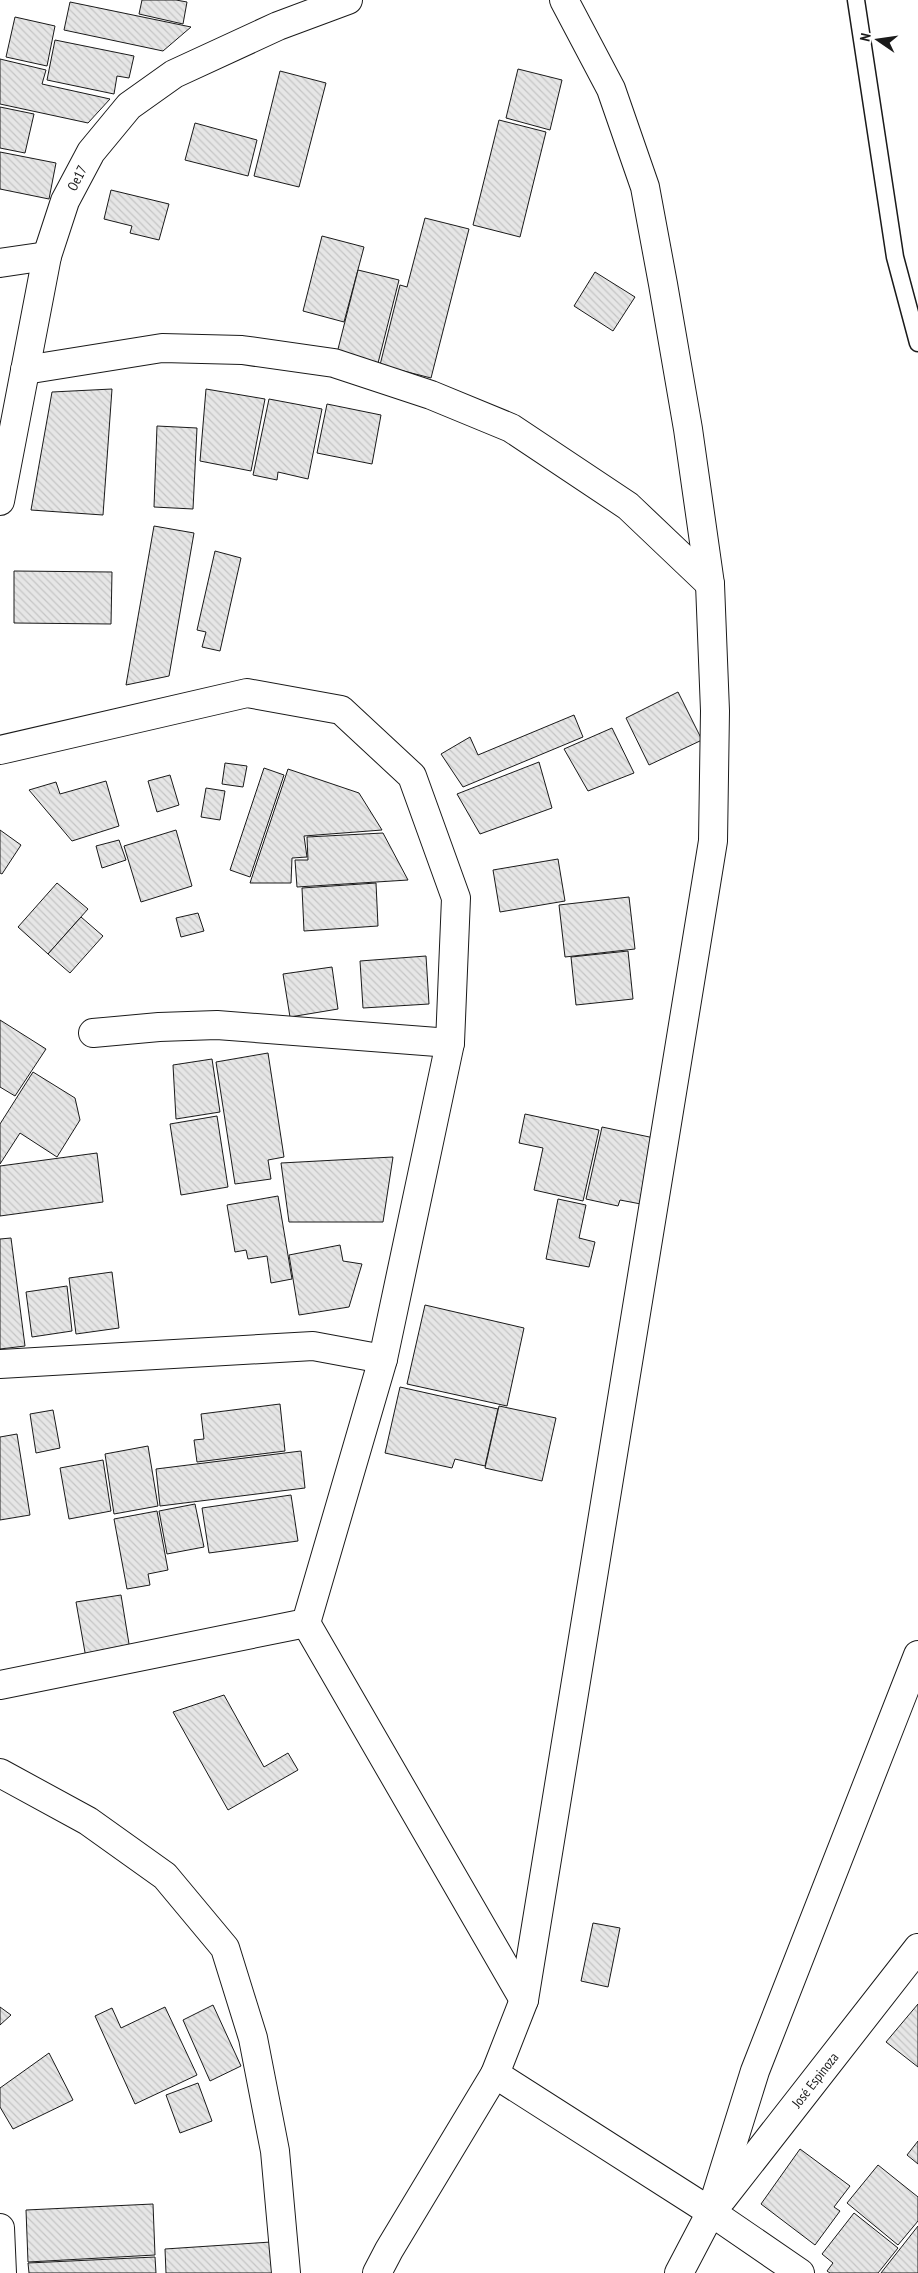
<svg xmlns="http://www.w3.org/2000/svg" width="918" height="2273" viewBox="0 0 918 2273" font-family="'PT Sans Narrow',sans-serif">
<defs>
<pattern id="building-back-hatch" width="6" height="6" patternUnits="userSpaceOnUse" patternTransform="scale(1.25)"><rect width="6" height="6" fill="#e6e6e6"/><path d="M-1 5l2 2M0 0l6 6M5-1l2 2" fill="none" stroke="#c5c5c5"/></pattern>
</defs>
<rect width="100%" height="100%" fill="#fff"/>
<g fill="url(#building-back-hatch)" stroke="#1a1a1a">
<path d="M 142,0 L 176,0 L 187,2 L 183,24 L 139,14 Z"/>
<path d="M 70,2 L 191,27 L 163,51 L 64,30 Z"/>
<path d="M 15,17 L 55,26 L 47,66 L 6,57 Z"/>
<path d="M 55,40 L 134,56 L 129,78 L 117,76 L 114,94 L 47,80 Z"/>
<path d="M 0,59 L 46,70 L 42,84 L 110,99 L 88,123 L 0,104 Z"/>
<path d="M 518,69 L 562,80 L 550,130 L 506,118 Z"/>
<path d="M 280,71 L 326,83 L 299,187 L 254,176 Z"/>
<path d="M 0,107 L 34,114 L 25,153 L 0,148 Z"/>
<path d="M 499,120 L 546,132 L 520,237 L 473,225 Z"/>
<path d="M 195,123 L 257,140 L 248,176 L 185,160 Z"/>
<path d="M 0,152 L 56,163 L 49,199 L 0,189 Z"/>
<path d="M 111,190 L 169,204 L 159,240 L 130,233 L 132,226 L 104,219 Z"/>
<path d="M 425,218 L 469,229 L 431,378 L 380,365 L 400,285 L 407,287 Z"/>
<path d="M 322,236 L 364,247 L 344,322 L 303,311 Z"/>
<path d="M 358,270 L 399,280 L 377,367 L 336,357 Z"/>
<path d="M 595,272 L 635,297 L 613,331 L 574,306 Z"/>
<path d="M 112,389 L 103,515 L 31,510 L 52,392 Z"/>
<path d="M 206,389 L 265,399 L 251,471 L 200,461 Z"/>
<path d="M 269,399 L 322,409 L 308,479 L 278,472 L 277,480 L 253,475 Z"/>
<path d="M 327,404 L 381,415 L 372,464 L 317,453 Z"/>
<path d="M 157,426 L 197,428 L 193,509 L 154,507 Z"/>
<path d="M 154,526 L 194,533 L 169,676 L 126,685 Z"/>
<path d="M 215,551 L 241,558 L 220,651 L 202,647 L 206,632 L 197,630 Z"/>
<path d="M 14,571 L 112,572 L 111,624 L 14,623 Z"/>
<path d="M 678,692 L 702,740 L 649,765 L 626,718 Z"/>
<path d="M 574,715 L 583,737 L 463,787 L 441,754 L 470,737 L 478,755 Z"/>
<path d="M 612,728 L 634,773 L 588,791 L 564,749 Z"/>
<path d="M 539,762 L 552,808 L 480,834 L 457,794 Z"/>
<path d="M 225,763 L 247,766 L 243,787 L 222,784 Z"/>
<path d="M 264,768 L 284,775 L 250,877 L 230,870 Z"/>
<path d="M 288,769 L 359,793 L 382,830 L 304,836 L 307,857 L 292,858 L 291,883 L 250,883 Z"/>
<path d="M 170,775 L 179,805 L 157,812 L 148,781 Z"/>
<path d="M 106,781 L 119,826 L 72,841 L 29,790 L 56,782 L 60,794 Z"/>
<path d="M 206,788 L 225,791 L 220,820 L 201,817 Z"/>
<path d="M 0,830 L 21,845 L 2,874 L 0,873 Z"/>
<path d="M 176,830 L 192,886 L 141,902 L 124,846 Z"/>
<path d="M 383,833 L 408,880 L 297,887 L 295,860 L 308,860 L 307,837 Z"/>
<path d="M 119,840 L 126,860 L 102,868 L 96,846 Z"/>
<path d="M 558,859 L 565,901 L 500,912 L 493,870 Z"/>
<path d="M 57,883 L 88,909 L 48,954 L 18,927 Z"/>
<path d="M 376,883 L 378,926 L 304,931 L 302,888 Z"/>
<path d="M 629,897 L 635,949 L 565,957 L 559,905 Z"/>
<path d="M 198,913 L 204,931 L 181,937 L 176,918 Z"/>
<path d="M 81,917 L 103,936 L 70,973 L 48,954 Z"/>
<path d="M 628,951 L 633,999 L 576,1005 L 571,957 Z"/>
<path d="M 426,956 L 429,1004 L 363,1008 L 360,961 Z"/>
<path d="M 332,967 L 338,1009 L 290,1017 L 283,974 Z"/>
<path d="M 0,1020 L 46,1049 L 15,1096 L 0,1087 Z"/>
<path d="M 268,1053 L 284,1157 L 268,1160 L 271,1179 L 235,1184 L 216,1062 Z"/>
<path d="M 212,1059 L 220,1112 L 176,1119 L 173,1065 Z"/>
<path d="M 33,1072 L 75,1098 L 80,1120 L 57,1157 L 20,1133 L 0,1164 L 0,1124 Z"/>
<path d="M 525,1114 L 599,1130 L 583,1201 L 534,1190 L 543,1148 L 519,1143 Z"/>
<path d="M 217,1116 L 228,1187 L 181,1195 L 170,1124 Z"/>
<path d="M 602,1127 L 659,1139 L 646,1205 L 620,1200 L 618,1206 L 586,1199 Z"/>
<path d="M 97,1153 L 103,1202 L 0,1216 L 0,1166 Z"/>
<path d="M 393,1157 L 383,1222 L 289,1222 L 281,1163 Z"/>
<path d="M 278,1196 L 292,1279 L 271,1283 L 267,1256 L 248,1259 L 246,1250 L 235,1252 L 227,1205 Z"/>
<path d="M 558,1199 L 586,1205 L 579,1238 L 595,1242 L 589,1267 L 546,1259 Z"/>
<path d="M 11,1238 L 25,1346 L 0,1349 L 0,1239 Z"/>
<path d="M 340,1245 L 343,1261 L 362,1264 L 349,1307 L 299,1315 L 289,1255 Z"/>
<path d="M 112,1272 L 119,1328 L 76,1334 L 69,1278 Z"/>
<path d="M 67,1286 L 72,1331 L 32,1337 L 26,1292 Z"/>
<path d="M 425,1305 L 524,1328 L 507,1406 L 407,1384 Z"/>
<path d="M 400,1387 L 498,1409 L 485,1466 L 455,1459 L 452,1468 L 385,1453 Z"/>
<path d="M 280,1404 L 285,1451 L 197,1462 L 194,1440 L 204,1439 L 201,1414 Z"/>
<path d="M 499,1406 L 556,1418 L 542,1481 L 485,1468 Z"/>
<path d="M 53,1410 L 60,1448 L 36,1453 L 30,1414 Z"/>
<path d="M 17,1434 L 30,1515 L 0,1520 L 0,1437 Z"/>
<path d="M 148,1446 L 158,1506 L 114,1514 L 105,1454 Z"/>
<path d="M 301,1451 L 305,1488 L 160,1506 L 156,1469 Z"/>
<path d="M 103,1460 L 111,1511 L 69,1519 L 60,1468 Z"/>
<path d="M 291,1495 L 298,1541 L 209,1553 L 202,1508 Z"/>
<path d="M 195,1504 L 204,1547 L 167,1554 L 159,1511 Z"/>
<path d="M 157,1511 L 168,1570 L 148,1574 L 150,1585 L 127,1589 L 114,1519 Z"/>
<path d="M 121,1595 L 130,1650 L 86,1658 L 76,1602 Z"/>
<path d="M 224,1695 L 264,1767 L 288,1753 L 298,1770 L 228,1810 L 173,1712 Z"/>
<path d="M 593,1923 L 620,1928 L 608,1987 L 581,1981 Z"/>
<path d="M 918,2004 L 918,2067 L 886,2042 Z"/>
<path d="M 213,2005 L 241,2066 L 210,2081 L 183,2020 Z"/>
<path d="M 0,2007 L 11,2015 L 0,2025 Z"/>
<path d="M 165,2007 L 197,2075 L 135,2104 L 95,2016 L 112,2008 L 121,2028 Z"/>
<path d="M 49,2053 L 73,2100 L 13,2129 L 0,2107 L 0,2088 Z"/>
<path d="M 198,2083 L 212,2121 L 180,2133 L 166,2095 Z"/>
<path d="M 918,2141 L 918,2164 L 907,2155 Z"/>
<path d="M 800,2149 L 850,2186 L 834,2207 L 840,2211 L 815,2245 L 761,2204 Z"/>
<path d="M 878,2165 L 918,2197 L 918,2221 L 898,2245 L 847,2203 Z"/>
<path d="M 153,2204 L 155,2255 L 28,2262 L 26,2210 Z"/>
<path d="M 854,2213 L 898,2248 L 878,2273 L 830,2273 L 827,2271 L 833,2263 L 822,2254 Z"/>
<path d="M 918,2226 L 918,2273 L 881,2273 Z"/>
<path d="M 271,2242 L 273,2273 L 166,2273 L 165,2249 Z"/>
<path d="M 155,2257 L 156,2273 L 29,2273 L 28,2263 Z"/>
</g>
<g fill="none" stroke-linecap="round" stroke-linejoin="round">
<g stroke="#1a1a1a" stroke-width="19">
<path id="lane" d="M 856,0 L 895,257 L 918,343"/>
</g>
<g stroke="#1a1a1a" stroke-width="30">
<g id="street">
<path d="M 564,0 L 611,89 L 645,187 L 663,284 L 688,429 L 710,584 L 715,711 L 713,841 L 524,2000 L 495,2074 L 711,2212 L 800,2273"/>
<path d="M 0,263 L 47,256"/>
<path d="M 25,370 L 162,348 L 242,350 L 334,363 L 431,395 L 511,428 L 628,506 L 710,584"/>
<path d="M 0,501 L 47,256 L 65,201 L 91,152 L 129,106 L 174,74 L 278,26 L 348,0"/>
<path d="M 0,750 L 247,693 L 341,710 L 412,776 L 456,898 L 450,1043 L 383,1359 L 306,1623 L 0,1685"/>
<path d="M 93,1033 L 159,1027 L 217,1025 L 450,1043"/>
<path d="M 0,1364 L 313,1346 L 383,1359"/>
<path d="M 306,1623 L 524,2000"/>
<path d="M 0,1773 L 88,1821 L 165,1876 L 225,1948 L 253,2038 L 275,2151 L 286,2273"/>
<path d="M 722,2199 L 918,1948"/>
<path d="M 0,2228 L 2,2273"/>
<path d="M 377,2273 L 389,2250 L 495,2074"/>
<path d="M 679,2273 L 711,2212 L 755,2071 L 918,1655"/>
</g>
</g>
<use href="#lane" stroke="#fff" stroke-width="16"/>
<use href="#street" stroke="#fff" stroke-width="28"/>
</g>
<g text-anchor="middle" stroke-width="4" stroke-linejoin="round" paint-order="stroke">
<g font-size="14" fill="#1a1a1a" stroke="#fff">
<text transform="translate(77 178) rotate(-63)" y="5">Oe17</text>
<text transform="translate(815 2080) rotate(-52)" y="5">José Espinoza</text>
</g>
</g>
<g transform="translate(878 40) rotate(283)" stroke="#ffffff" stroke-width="4" paint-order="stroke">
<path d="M0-4L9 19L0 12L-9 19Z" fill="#1a1a1a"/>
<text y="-8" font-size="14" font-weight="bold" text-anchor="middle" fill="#1a1a1a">N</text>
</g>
</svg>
